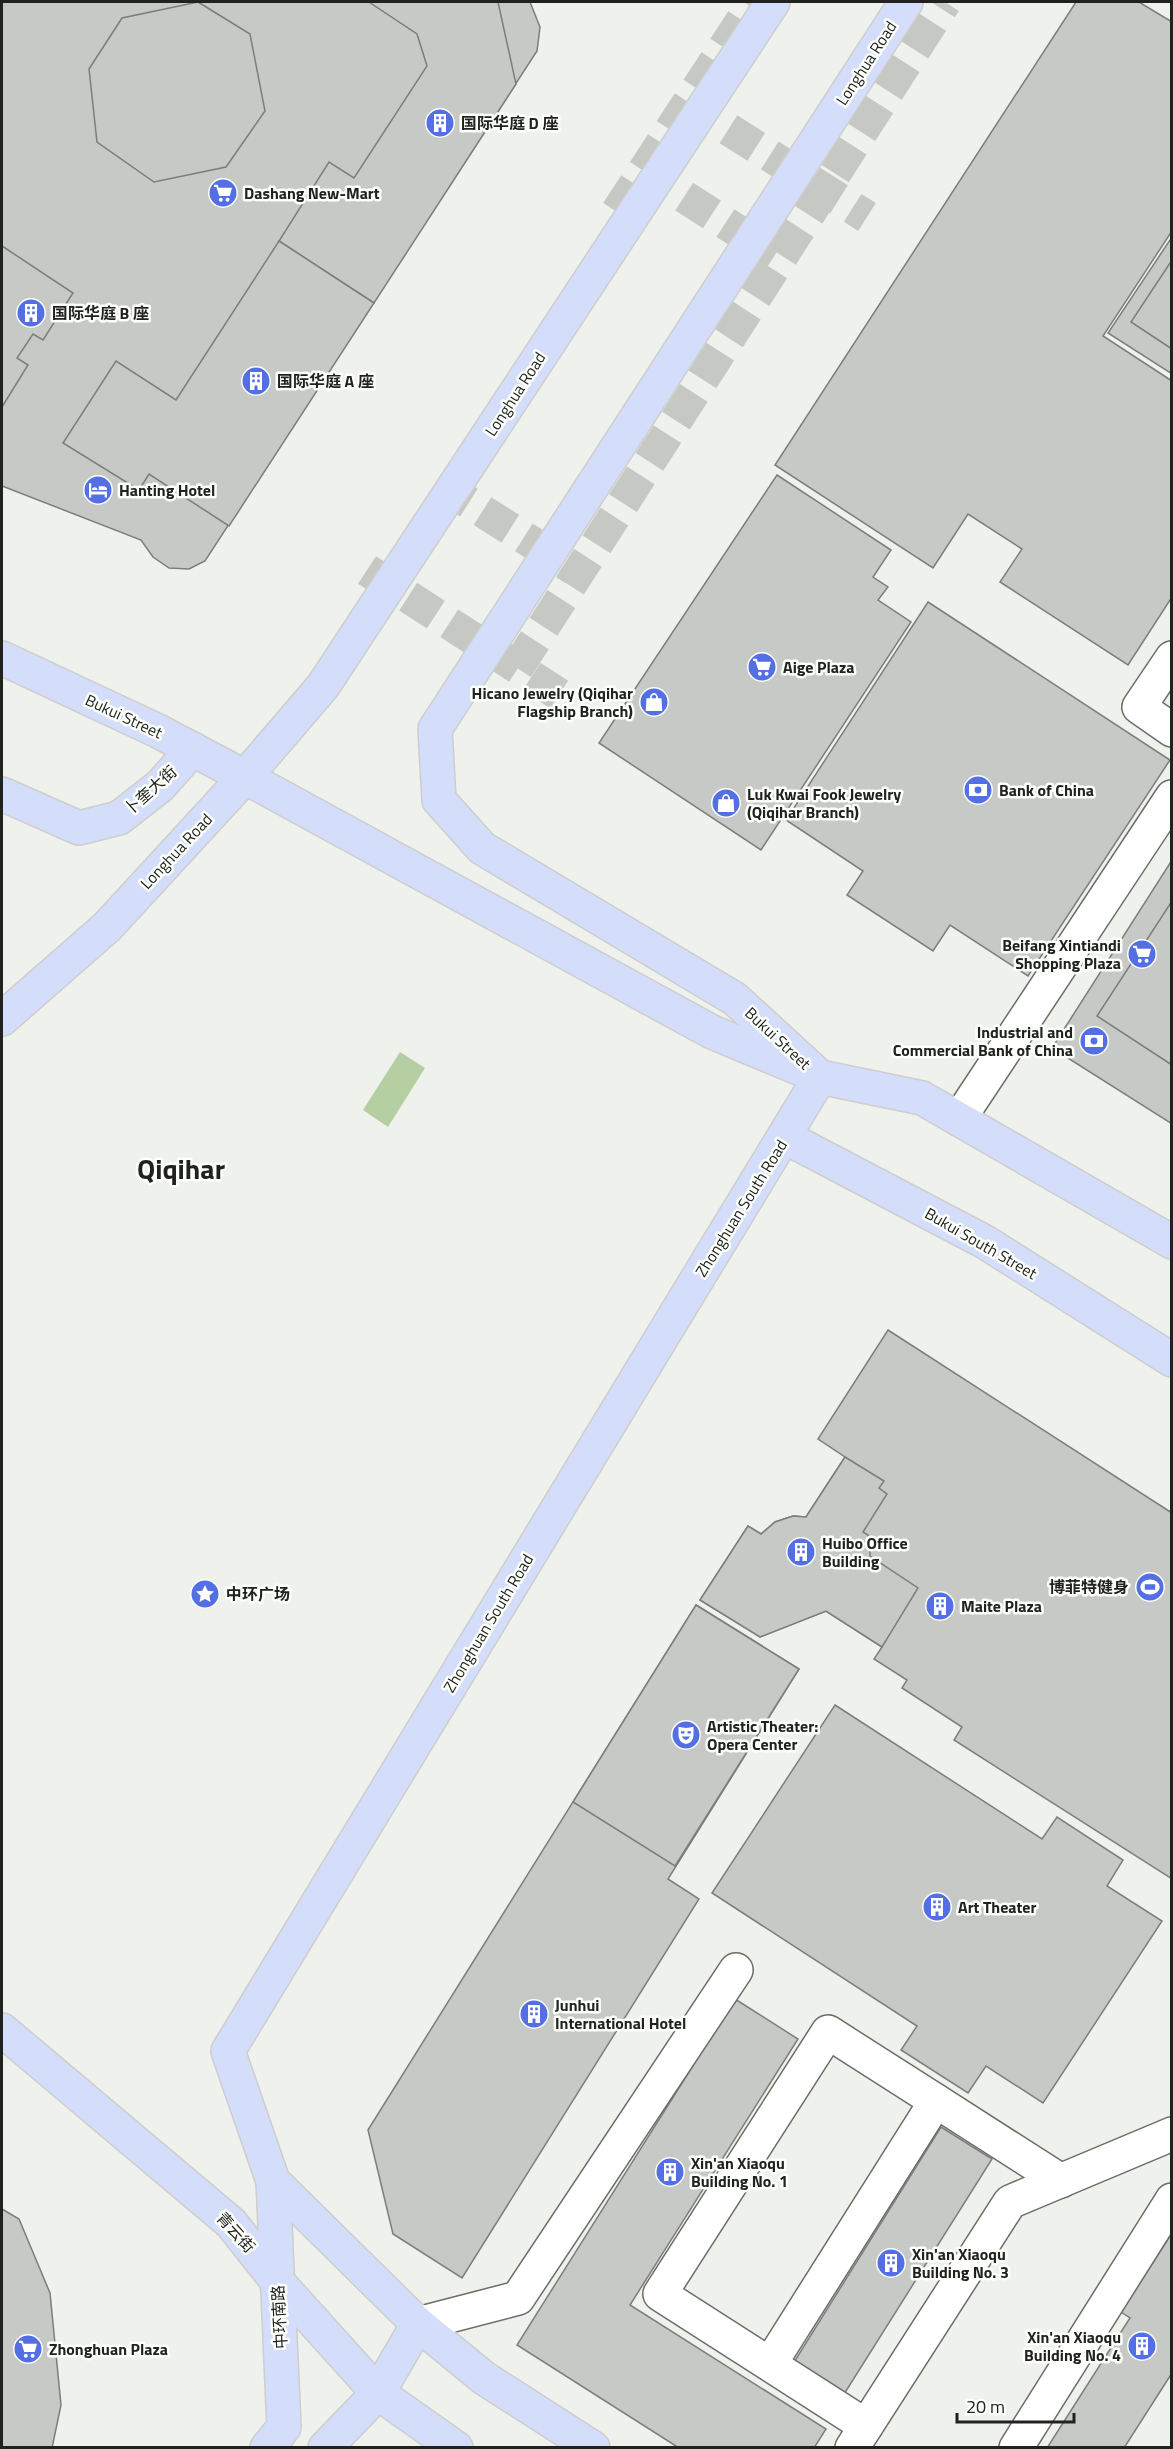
<svg xmlns="http://www.w3.org/2000/svg" width="1173" height="2449" viewBox="0 0 1173 2449" font-family="'Titillium Web','Noto Sans SC',sans-serif">
<rect width="100%" height="100%" fill="#eff1ed"/>
<path fill="#b5cea2" d="M 400,1052 L 425,1068 L 388,1127 L 363,1110 Z"/>
<g fill="#c6c9c5" stroke="#7c7e7a" stroke-width="1.5">
<path d="M 2,2 L 530,2 L 540,27 L 537,51 L 205,561 L 189,569 L 169,568 L 153,557 L 141,540 L 2,486 Z"/>
<path d="M 198,2 L 250,34 L 265,111 L 226,167 L 154,182 L 97,142 L 89,69 L 122,18 Z"/>
<path d="M 369,2 L 498,2 L 516,84 L 374,303 L 279,241 L 329,162 L 354,178 L 427,66 L 417,34 Z"/>
<path d="M 1076,2 L 1139,2 L 1172,22 L 1172,231 L 1103,336 L 1172,381 L 1172,597 L 1128,665 L 1000,582 L 1022,549 L 968,514 L 933,568 L 775,465 Z"/>
<path d="M 1172,237 L 1172,374 L 1108,333 Z"/>
<path d="M 279,241 L 374,303 L 229,526 L 149,474 L 139,490 L 63,443 L 116,361 L 176,400 Z"/>
<path d="M 2,246 L 73,293 L 43,340 L 33,334 L 17,358 L 28,365 L 2,407 Z"/>
<path d="M 1172,260 L 1172,349 L 1131,322 Z"/>
<path d="M 777,475 L 891,550 L 873,577 L 888,587 L 878,600 L 911,622 L 761,850 L 599,743 Z"/>
<path d="M 928,602 L 1170,760 L 1028,976 L 950,925 L 933,951 L 847,895 L 863,871 L 786,820 Z"/>
<path d="M 1172,860 L 1172,1124 L 1052,1048 Z"/>
<path d="M 1172,901 L 1172,1065 L 1097,1016 Z"/>
<path d="M 888,1330 L 1172,1513 L 1172,1879 L 954,1740 L 962,1727 L 902,1688 L 907,1680 L 874,1659 L 882,1647 L 826,1611 L 760,1637 L 700,1600 L 748,1526 L 761,1534 L 775,1522 L 793,1516 L 806,1517 L 845,1457 L 818,1439 Z"/>
<path d="M 845,1457 L 884,1481 L 879,1488 L 887,1494 L 863,1532 L 868,1535 L 870,1542 L 870,1556 L 918,1588 L 882,1647 L 826,1611 L 760,1637 L 700,1600 L 748,1526 L 761,1534 L 775,1522 L 793,1516 L 806,1517 Z"/>
<path d="M 696,1605 L 799,1669 L 668,1879 L 699,1899 L 462,2278 L 393,2234 L 368,2130 Z"/>
<path d="M 696,1605 L 799,1669 L 675,1866 L 573,1802 Z"/>
<path d="M 835,1705 L 1042,1839 L 1057,1817 L 1123,1860 L 1107,1886 L 1162,1921 L 1043,2103 L 986,2066 L 968,2093 L 901,2050 L 917,2026 L 712,1893 Z"/>
<path d="M 735,1999 L 798,2039 L 630,2305 L 826,2429 L 814,2448 L 679,2448 L 517,2345 Z"/>
<path d="M 941,2127 L 992,2159 L 841,2399 L 791,2367 Z"/>
<path d="M 2,2209 L 19,2219 L 50,2293 L 61,2405 L 52,2448 L 2,2448 Z"/>
<path d="M 1172,2233 L 1172,2373 L 1124,2448 L 1047,2448 L 1130,2318 L 1121,2312 Z"/>
</g>
<g fill="none" stroke-linecap="round" stroke-linejoin="round">
<g stroke="#c6c8c4" stroke-width="33" stroke-dasharray="33 16" stroke-linecap="butt">
<path d="M 687,103 L 867,217"/>
<path d="M 643,170 L 775,255"/>
<path d="M 617,212 L 754,2"/>
<path d="M 441,485 L 574,569"/>
<path d="M 367,570 L 560,695"/>
<path d="M 517,668 L 945,2"/>
</g>
<g stroke="#6b6d69" stroke-width="36">
<g id="minor">
<path d="M 1172,658 L 1139,707 L 1172,730"/>
<path d="M 959,1119 L 1172,797"/>
<path d="M 418,2324 L 518,2298 L 736,1970"/>
<path d="M 770,2364 L 936,2101 L 1061,2181"/>
<path d="M 866,2426 L 660,2294 L 828,2032 L 936,2101"/>
<path d="M 852,2448 L 1010,2202 L 1172,2134"/>
<path d="M 1016,2448 L 1172,2200"/>
</g>
</g>
<g stroke="#cecece" stroke-width="36">
<g id="major">
<path d="M 2,658 L 158,731 L 245,777 L 323,686 L 773,2"/>
<path d="M 2,794 L 79,828 L 119,818 L 160,786 L 193,749"/>
<path d="M 2,1019 L 107,927 L 245,777 L 712,1032 L 820,1077 L 922,1098 L 1172,1242"/>
<path d="M 820,1077 L 735,999 L 482,848 L 439,800 L 435,729 L 906,2"/>
<path d="M 785,1137 L 985,1242 L 1172,1360"/>
<path d="M 2,2030 L 231,2223 L 277,2281 L 378,2393 L 456,2448"/>
<path d="M 273,2181 L 418,2324 L 484,2378 L 593,2448"/>
<path d="M 267,2448 L 284,2427 L 273,2181 L 228,2051 L 820,1077"/>
<path d="M 325,2448 L 378,2393 L 418,2324"/>
</g>
</g>
<use href="#minor" stroke="#fff" stroke-width="33"/>
<use href="#major" stroke="#d4ddfa" stroke-width="33"/>
</g>
<defs>
<g id="building-disc" transform="scale(1.5)"><circle r="9.5" fill="#546ee3" stroke="#fcfffa"/><path d="M-4-6H4V6H1V3H-1V6H-4ZM-2.5-4.3h1.7v1.8h-1.7ZM.8-4.3h1.7v1.8H.8ZM-2.5-1h1.7V.8h-1.7ZM.8-1h1.7V.8H.8Z" fill="#fff"/></g>
<g id="supermarket-disc" transform="scale(1.5)"><circle r="9.5" fill="#546ee3" stroke="#fcfffa"/><path d="M-6-5.5h2.5l.6 2H6L4.5 2H-2.5L-4.4-4H-6ZM-1.5 3.2a1.3 1.3 0 1 0 .1 0ZM3 3.2a1.3 1.3 0 1 0 .1 0Z" fill="#fff"/></g>
<g id="hotel-disc" transform="scale(1.5)"><circle r="9.5" fill="#546ee3" stroke="#fcfffa"/><path d="M-6-4.5h1.5V1H6V5H4.5V3h-9V5H-6ZM-4 0a1.8 1.8 0 1 1 3.6 0ZM.5 0V-2.5h3Q6-2.5 6 0Z" fill="#fff"/></g>
<g id="shop-disc" transform="scale(1.5)"><circle r="9.5" fill="#546ee3" stroke="#fcfffa"/><path d="M-5-2.5h2.3a2.7 3.5 0 0 1 5.4 0H5L5.5 6h-11ZM-1.5-2.5h3a1.5 2.3 0 0 0-3 0Z" fill="#fff"/></g>
<g id="bank-disc" transform="scale(1.5)"><circle r="9.5" fill="#546ee3" stroke="#fcfffa"/><path d="M-6-4H6V4H-6ZM0-2.3a2.3 2.3 0 1 0 0 4.6a2.3 2.3 0 1 0 0-4.6Z" fill="#fff"/></g>
<g id="stadium-disc" transform="scale(1.5)"><circle r="9.5" fill="#546ee3" stroke="#fcfffa"/><path d="M0-5a6.5 5 0 1 0 0 10a6.5 5 0 1 0 0-10ZM-3.5-1.8h7v3.6h-7Z" fill="#fff"/></g>
<g id="sight-disc" transform="scale(1.5)"><circle r="9.5" fill="#546ee3" stroke="#fcfffa"/><path d="M0-6L1.8-2.2L6-1.7L2.9 1.2L3.7 5.4L0 3.3L-3.7 5.4L-2.9 1.2L-6-1.7L-1.8-2.2Z" fill="#fff"/></g>
<g id="theatre-disc" transform="scale(1.5)"><circle r="9.5" fill="#546ee3" stroke="#fcfffa"/><path d="M-5-5.5Q0-4 5-5.5V0Q5 5 0 6Q-5 5-5 0ZM-3.3-2.5H-1v1.5H-3.3ZM1-2.5H3.3v1.5H1ZM-2.8 1Q0 5.5 2.8 1Z" fill="#fff"/></g>
</defs>
<g fill-rule="evenodd">
<use href="#building-disc" x="440" y="123"/>
<use href="#supermarket-disc" x="223" y="193"/>
<use href="#building-disc" x="31" y="313"/>
<use href="#building-disc" x="256" y="381"/>
<use href="#hotel-disc" x="98" y="490"/>
<use href="#supermarket-disc" x="762" y="667"/>
<use href="#shop-disc" x="654" y="702"/>
<use href="#bank-disc" x="978" y="790"/>
<use href="#shop-disc" x="726" y="803"/>
<use href="#supermarket-disc" x="1142" y="954"/>
<use href="#bank-disc" x="1094" y="1041"/>
<use href="#building-disc" x="801" y="1552"/>
<use href="#stadium-disc" x="1150" y="1587"/>
<use href="#sight-disc" x="205" y="1594"/>
<use href="#building-disc" x="940" y="1606"/>
<use href="#theatre-disc" x="686" y="1735"/>
<use href="#building-disc" x="937" y="1907"/>
<use href="#building-disc" x="534" y="2014"/>
<use href="#building-disc" x="670" y="2172"/>
<use href="#building-disc" x="891" y="2263"/>
<use href="#building-disc" x="1142" y="2346"/>
<use href="#supermarket-disc" x="28" y="2349"/>
</g>
<g text-anchor="middle" stroke-width="5" stroke-linejoin="round" paint-order="stroke">
<g font-size="16" fill="#212220" stroke="#fcfffa">
<text transform="translate(866 63) rotate(-57)" y="6">Longhua Road</text>
<text transform="translate(515 394) rotate(-57)" y="6">Longhua Road</text>
<text transform="translate(124 716) rotate(25)" y="6">Bukui Street</text>
<text transform="translate(150 790) rotate(-42)" y="6">卜奎大街</text>
<text transform="translate(176 851) rotate(-47)" y="6">Longhua Road</text>
<text transform="translate(778 1038) rotate(43)" y="6">Bukui Street</text>
<text transform="translate(741 1208) rotate(-58)" y="6">Zhonghuan South Road</text>
<text transform="translate(981 1243) rotate(30)" y="6">Bukui South Street</text>
<text transform="translate(488 1623) rotate(-59)" y="6">Zhonghuan South Road</text>
<text transform="translate(236 2232) rotate(48)" y="6">青云街</text>
<text transform="translate(279 2317) rotate(-93)" y="6">中环南路</text>
</g>
<g font-size="16" font-weight="bold" fill="#212220" stroke="#fcfffa" text-anchor="start">
<text x="461" y="129">国际华庭 D 座</text>
<text x="244" y="199">Dashang New-Mart</text>
<text x="52" y="319">国际华庭 B 座</text>
<text x="277" y="387">国际华庭 A 座</text>
<text x="119" y="496">Hanting Hotel</text>
<text x="783" y="673">Aige Plaza</text>
<text x="633" y="699" text-anchor="end">Hicano Jewelry (Qiqihar<tspan x="633" dy="18">Flagship Branch)</tspan></text>
<text x="999" y="796">Bank of China</text>
<text x="747" y="800">Luk Kwai Fook Jewelry<tspan x="747" dy="18">(Qiqihar Branch)</tspan></text>
<text x="1121" y="951" text-anchor="end">Beifang Xintiandi<tspan x="1121" dy="18">Shopping Plaza</tspan></text>
<text x="1073" y="1038" text-anchor="end">Industrial and<tspan x="1073" dy="18">Commercial Bank of China</tspan></text>
<text x="822" y="1549">Huibo Office<tspan x="822" dy="18">Building</tspan></text>
<text x="1129" y="1593" text-anchor="end">博菲特健身</text>
<text x="226" y="1600">中环广场</text>
<text x="961" y="1612">Maite Plaza</text>
<text x="707" y="1732">Artistic Theater:<tspan x="707" dy="18">Opera Center</tspan></text>
<text x="958" y="1913">Art Theater</text>
<text x="555" y="2011">Junhui<tspan x="555" dy="18">International Hotel</tspan></text>
<text x="691" y="2169">Xin'an Xiaoqu<tspan x="691" dy="18">Building No. 1</tspan></text>
<text x="912" y="2260">Xin'an Xiaoqu<tspan x="912" dy="18">Building No. 3</tspan></text>
<text x="1121" y="2343" text-anchor="end">Xin'an Xiaoqu<tspan x="1121" dy="18">Building No. 4</tspan></text>
<text x="49" y="2355">Zhonghuan Plaza</text>
</g>
<g font-size="28" font-weight="bold" fill="#212220" stroke="#fcfffa">
<text x="181" y="1179">Qiqihar</text>
</g>
</g>
<rect width="1173" height="2449" fill="none" stroke="#212220" stroke-width="6"/>
<path d="M957 2413v9h117v-9" fill="none" stroke="#212220" stroke-width="3"/>
<text x="966" y="2413" font-size="18" fill="#212220" stroke="#fcfffa" stroke-width="4.5" paint-order="stroke">20 m</text>
</svg>
